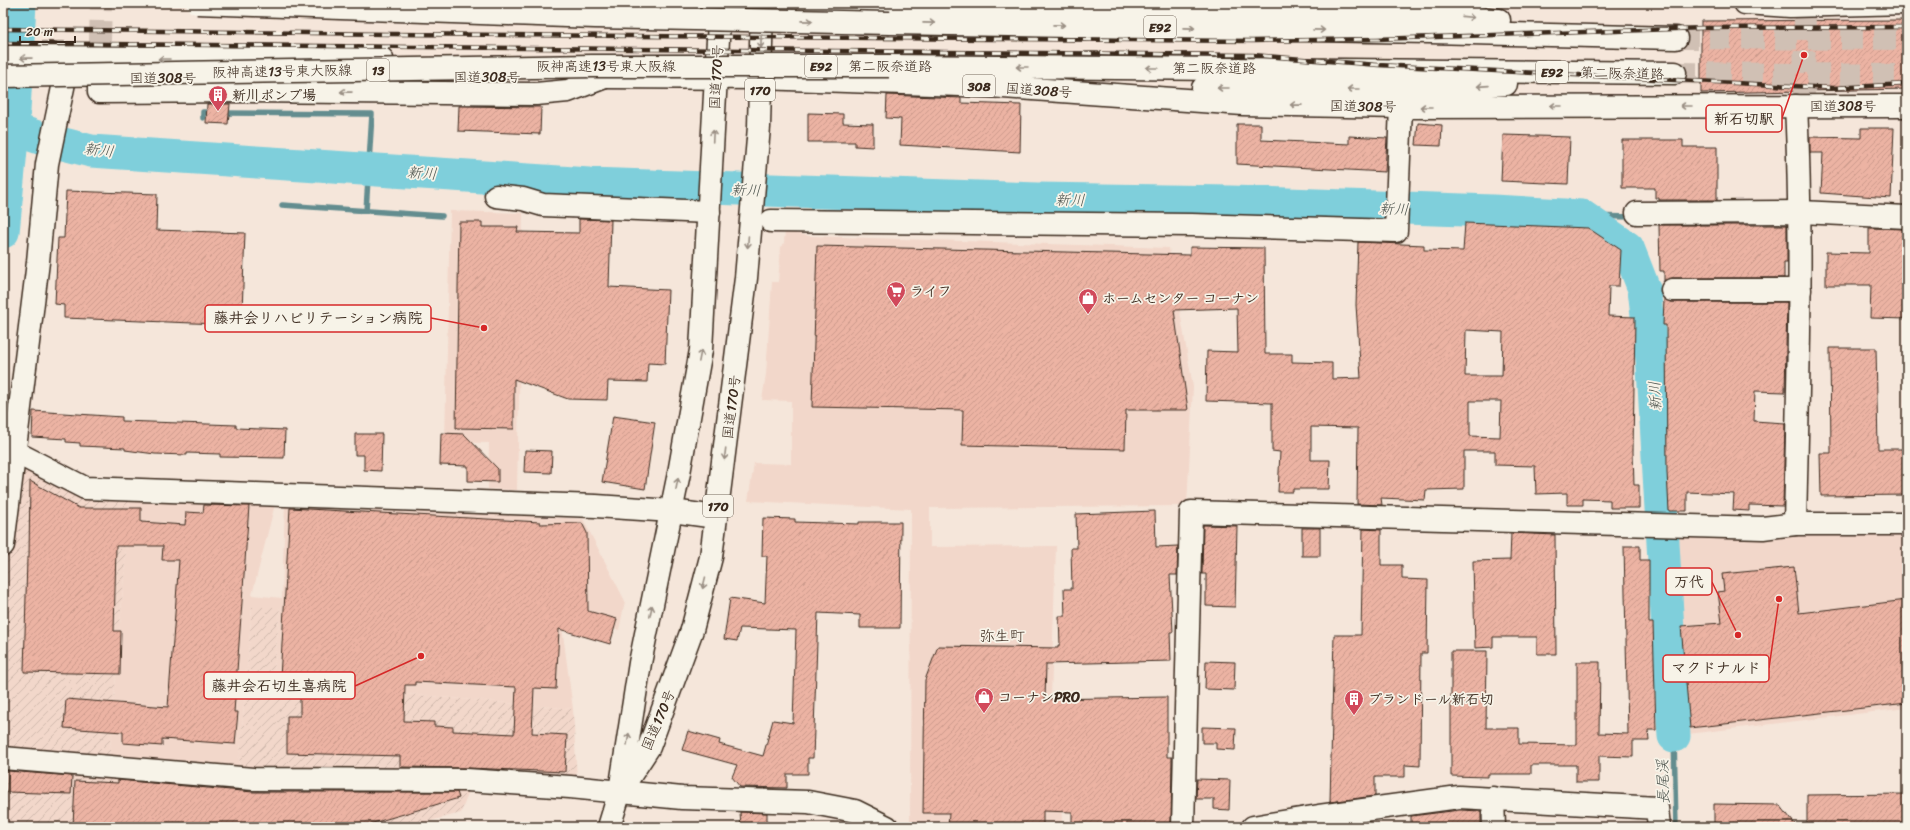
<svg xmlns="http://www.w3.org/2000/svg" width="1910" height="830" viewBox="0 0 1910 830" font-family="Sriracha,'Klee One',sans-serif">
<defs>
<pattern id="industrial-furrows" width="10" height="10" patternUnits="userSpaceOnUse"><rect width="10" height="10" fill="#f2d7ca"/><path d="M-1 1l2-2M0 10L10 0M9 11l2-2" fill="none" stroke="#d0b9ad"/></pattern>
<pattern id="building-hatch" width="6" height="6" patternUnits="userSpaceOnUse"><rect width="6" height="6" fill="#ecb3a3"/><path d="M-1 1l2-2M0 6l6-6M5 7l2-2" fill="none" stroke="#cb9a8c"/></pattern>
</defs>
<rect width="100%" height="100%" fill="#f5e6da"/>
<filter id="ink" filterUnits="userSpaceOnUse"><feTurbulence type="fractalNoise" baseFrequency=".025" numOctaves="2"/><feDisplacementMap in="SourceGraphic" scale="8" xChannelSelector="R" yChannelSelector="G"/><feConvolveMatrix kernelMatrix="1 2 1 2 8 2 1 2 1" color-interpolation-filters="sRGB"/></filter>
<g filter="url(#ink)">
<g fill="#f2d7ca">
<path d="M 450,211 L 523,213 L 517,490 L 488,489 L 489,443 L 445,442 Z"/>
<path d="M 785,231 L 810,236 L 1169,248 L 1193,387 L 1187,506 L 930,508 L 930,547 L 1056,546 L 1049,759 L 1060,760 L 1062,827 L 910,827 L 911,509 L 748,501 L 754,463 L 791,464 L 791,401 L 762,400 L 766,374 L 772,282 L 778,282 L 781,247 L 784,243 Z"/>
<path d="M 130,501 L 275,504 L 252,595 L 282,598 L 285,503 L 583,519 L 625,601 L 619,630 L 560,612 L 573,709 L 273,682 L 280,608 L 252,607 L 239,767 L 109,761 Z"/>
<path d="M 1763,536 L 1907,536 L 1907,708 L 1679,735 L 1675,538 Z"/>
</g>
<g fill="url(#industrial-furrows)">
<path d="M 15,452 L 130,501 L 109,761 L 3,757 L 3,545 Z"/>
<path d="M 252,607 L 280,607 L 273,682 L 573,709 L 577,780 L 239,767 Z"/>
<path d="M 3,758 L 471,785 L 461,813 L 408,827 L 3,827 Z"/>
</g>
<g fill="none" stroke-linecap="round" stroke-linejoin="round">
<g stroke="#648d8f" stroke-width="5.5">
<path d="M 223,113 L 372,114 L 366,211"/>
<path d="M 203,118 L 203,112 L 213,112"/>
<path d="M 201,158 L 201,148"/>
<path d="M 282,205 L 442,216"/>
<path d="M 1582,216 L 1634,217"/>
<path d="M 1674,736 L 1676,827"/>
</g>
<g stroke="#7fcfdb" stroke-width="33">
<path d="M 13,129 L 40,138 L 91,151 L 589,184 L 1037,199 L 1231,202 L 1493,211 L 1582,216 L 1628,248 L 1644,289 L 1653,368 L 1674,736"/>
<path d="M 3,232 L 13,129 L 20,3"/>
</g>
</g>
<g fill="url(#building-hatch)" stroke="#3b2a1e" fill-rule="evenodd">
<path d="M 1907,20 L 1907,89 L 1701,93 L 1701,21 Z"/>
<path d="M 887,95 L 961,98 L 961,103 L 1021,105 L 1020,152 L 900,145 L 901,119 L 886,118 Z"/>
<path d="M 207,104 L 230,104 L 228,124 L 206,123 Z"/>
<path d="M 459,106 L 541,107 L 540,134 L 458,131 Z"/>
<path d="M 808,113 L 843,114 L 843,123 L 873,124 L 873,147 L 855,146 L 855,142 L 808,142 Z"/>
<path d="M 1418,123 L 1442,125 L 1441,146 L 1416,145 Z"/>
<path d="M 1237,124 L 1261,124 L 1261,140 L 1349,144 L 1349,136 L 1387,138 L 1385,172 L 1237,164 Z"/>
<path d="M 1861,128 L 1894,128 L 1891,198 L 1821,193 L 1823,153 L 1810,153 L 1810,137 L 1861,138 Z"/>
<path d="M 1503,135 L 1570,137 L 1568,184 L 1501,181 Z"/>
<path d="M 1622,140 L 1683,140 L 1683,147 L 1717,147 L 1717,200 L 1659,200 L 1659,198 L 1655,198 L 1655,188 L 1622,188 Z"/>
<path d="M 66,191 L 157,194 L 156,230 L 245,233 L 242,312 L 220,311 L 219,324 L 64,318 L 64,305 L 55,304 L 58,238 L 64,238 Z"/>
<path d="M 579,219 L 611,220 L 609,287 L 668,290 L 665,364 L 648,363 L 647,382 L 608,381 L 607,400 L 568,399 L 514,379 L 514,429 L 456,428 L 459,222 L 482,222 L 482,227 L 518,227 L 517,232 L 579,233 Z"/>
<path d="M 1465,223 L 1588,228 L 1621,250 L 1619,286 L 1609,286 L 1608,316 L 1635,317 L 1633,452 L 1634,485 L 1639,485 L 1639,508 L 1610,508 L 1610,500 L 1583,499 L 1583,505 L 1567,505 L 1567,493 L 1536,494 L 1535,466 L 1495,465 L 1495,451 L 1464,451 L 1464,489 L 1426,490 L 1425,500 L 1381,498 L 1382,505 L 1357,504 L 1358,428 L 1311,427 L 1311,460 L 1330,460 L 1329,489 L 1293,489 L 1293,492 L 1278,492 L 1280,452 L 1272,451 L 1272,403 L 1206,401 L 1207,351 L 1238,352 L 1237,308 L 1174,310 L 1188,410 L 1126,410 L 1125,449 L 962,445 L 963,410 L 812,407 L 817,246 L 1190,255 L 1190,247 L 1264,248 L 1265,354 L 1292,354 L 1292,362 L 1332,363 L 1332,379 L 1361,378 L 1356,305 L 1358,242 L 1424,245 L 1424,250 L 1463,251 ZM 1466,330 L 1503,332 L 1502,376 L 1465,376 ZM 1470,401 L 1501,401 L 1500,437 L 1470,436 Z"/>
<path d="M 1659,225 L 1787,225 L 1787,262 L 1784,262 L 1784,278 L 1672,278 L 1664,281 L 1664,271 L 1660,271 Z"/>
<path d="M 1869,228 L 1907,229 L 1907,319 L 1870,318 L 1871,285 L 1826,285 L 1826,252 L 1869,253 Z"/>
<path d="M 1664,299 L 1672,302 L 1787,302 L 1785,392 L 1755,391 L 1754,421 L 1785,423 L 1783,506 L 1749,505 L 1749,511 L 1733,510 L 1734,494 L 1687,492 L 1687,511 L 1669,511 L 1667,472 L 1666,325 L 1663,325 Z"/>
<path d="M 1830,348 L 1876,348 L 1878,449 L 1907,449 L 1907,495 L 1821,496 L 1820,453 L 1831,453 Z"/>
<path d="M 33,411 L 122,417 L 122,421 L 236,425 L 236,428 L 285,430 L 284,458 L 220,457 L 220,454 L 187,453 L 187,455 L 155,454 L 125,450 L 125,448 L 80,446 L 80,443 L 66,442 L 66,439 L 32,437 Z"/>
<path d="M 613,416 L 655,422 L 645,489 L 602,482 Z"/>
<path d="M 441,433 L 464,434 L 498,469 L 498,482 L 468,481 L 468,466 L 440,465 Z"/>
<path d="M 355,434 L 382,434 L 381,471 L 364,470 L 364,455 L 355,455 Z"/>
<path d="M 525,450 L 552,451 L 551,473 L 524,472 Z"/>
<path d="M 30,481 L 79,508 L 141,508 L 141,522 L 185,525 L 186,512 L 203,513 L 204,505 L 249,506 L 234,712 L 238,712 L 235,744 L 162,739 L 162,746 L 123,743 L 123,732 L 64,728 L 66,699 L 168,707 L 179,560 L 162,560 L 163,546 L 116,546 L 114,631 L 121,631 L 120,674 L 24,672 L 27,558 L 29,558 Z"/>
<path d="M 290,508 L 540,522 L 540,524 L 582,523 L 587,533 L 588,611 L 617,619 L 610,644 L 559,629 L 556,689 L 534,688 L 532,733 L 567,735 L 565,772 L 467,768 L 400,767 L 400,756 L 287,753 L 287,716 L 300,716 L 300,679 L 280,678 ZM 415,682 L 516,687 L 514,734 L 453,731 L 453,727 L 434,726 L 434,722 L 404,721 L 405,685 L 415,685 Z"/>
<path d="M 1155,511 L 1156,547 L 1178,546 L 1177,575 L 1170,575 L 1173,632 L 1170,632 L 1171,661 L 1046,664 L 1045,699 L 1167,697 L 1167,757 L 1172,757 L 1171,827 L 1072,827 L 1072,812 L 1043,811 L 1043,827 L 948,827 L 949,813 L 923,813 L 925,680 L 938,646 L 1058,648 L 1058,645 L 1060,645 L 1059,616 L 1065,616 L 1064,589 L 1072,589 L 1071,548 L 1077,548 L 1076,514 Z"/>
<path d="M 763,518 L 795,519 L 795,522 L 859,524 L 859,522 L 901,522 L 900,628 L 860,628 L 860,615 L 818,613 L 813,758 L 808,758 L 808,774 L 787,774 L 787,788 L 740,787 L 732,777 L 737,765 L 682,750 L 688,731 L 720,740 L 719,744 L 763,756 L 773,720 L 793,723 L 796,630 L 740,628 L 737,641 L 724,639 L 730,598 L 765,603 L 767,556 L 762,556 Z"/>
<path d="M 1203,525 L 1237,526 L 1235,607 L 1206,606 L 1206,574 L 1202,574 Z"/>
<rect x="1302" y="528" width="18" height="28"/>
<path d="M 1363,529 L 1381,530 L 1381,565 L 1402,565 L 1402,579 L 1428,580 L 1427,653 L 1421,653 L 1420,766 L 1405,765 L 1405,777 L 1375,777 L 1375,796 L 1330,802 L 1334,635 L 1361,635 Z"/>
<path d="M 1511,533 L 1555,535 L 1556,654 L 1537,654 L 1537,637 L 1493,637 L 1493,647 L 1475,648 L 1473,561 L 1510,560 Z"/>
<path d="M 1624,546 L 1640,546 L 1640,560 L 1649,560 L 1649,623 L 1653,623 L 1656,730 L 1648,730 L 1649,741 L 1633,741 L 1633,757 L 1599,756 L 1599,782 L 1576,782 L 1576,765 L 1531,765 L 1531,774 L 1488,774 L 1488,777 L 1451,776 L 1451,651 L 1487,651 L 1486,728 L 1519,728 L 1519,744 L 1577,745 L 1577,662 L 1600,662 L 1599,733 L 1628,734 Z"/>
<path d="M 1794,567 L 1799,613 L 1907,600 L 1907,703 L 1690,728 L 1681,626 L 1722,623 L 1718,592 L 1724,591 L 1722,574 Z"/>
<path d="M 1206,661 L 1235,662 L 1234,690 L 1205,689 Z"/>
<path d="M 1202,727 L 1236,728 L 1235,750 L 1216,749 L 1216,743 L 1202,743 Z"/>
<path d="M 8,771 L 72,776 L 71,794 L 7,792 Z"/>
<path d="M 1197,779 L 1230,780 L 1229,810 L 1214,809 L 1214,799 L 1196,799 Z"/>
<path d="M 118,780 L 253,792 L 457,792 L 459,798 L 366,825 L 365,827 L 73,827 L 75,781 L 118,783 Z"/>
<path d="M 1907,794 L 1907,827 L 1807,827 L 1807,795 Z"/>
<path d="M 1714,804 L 1780,805 L 1797,827 L 1714,827 Z"/>
<path d="M 1460,810 L 1481,811 L 1481,827 L 1411,826 L 1411,816 Z"/>
<path d="M 740,812 L 767,813 L 767,827 L 741,827 Z"/>
<path d="M 1362,823 L 1362,827 L 1331,827 Z"/>
</g>
<g fill="none" stroke-linecap="round" stroke-linejoin="round">
<g stroke="#d0c0b4" stroke-width="22" stroke-dasharray="22 11" stroke-linecap="butt">
<path d="M 99,76 L 101,3"/>
<path d="M 1804,106 L 1805,6"/>
</g>
<g stroke="#d0c0b4" stroke-width="22" stroke-dasharray="22 11" stroke-linecap="butt">
<path d="M 1676,38 L 1907,39"/>
<path d="M 1675,73 L 1907,75"/>
</g>
<g stroke="#3b2a1e" stroke-width="25">
<g id="minor">
<path d="M 618,3 L 628,11"/>
<path d="M 99,87 L 99,92 L 248,91 L 536,94 L 568,91 L 605,77"/>
<path d="M 496,196 L 523,199 L 543,205 L 709,212"/>
<path d="M 1637,213 L 1800,212 L 1907,217"/>
<path d="M 771,221 L 1192,225 L 1396,231 L 1401,107"/>
<path d="M 1672,290 L 1800,290"/>
<path d="M 15,452 L 85,488 L 596,506 L 672,511 L 716,517"/>
<path d="M 1795,524 C 1798,385 1803,245 1796,106"/>
<path d="M 3,545 L 38,262 L 47,164 L 65,78"/>
<path d="M 3,758 L 253,779 L 467,780 L 570,787 L 682,798 L 808,802 L 855,811 L 887,827"/>
<path d="M 1493,798 L 1494,827"/>
<path d="M 1183,827 L 1191,512 L 1763,528 L 1795,524 L 1907,524"/>
<path d="M 1253,827 L 1319,816 L 1459,797 L 1657,808 L 1659,827"/>
</g>
</g>
<g stroke="#3b2a1e" stroke-width="25">
<g id="highway">
<path d="M 1745,3 L 1790,6 L 1907,3"/>
<path d="M 1044,7 L 1430,13 L 1499,20"/>
<path d="M 708,11 L 794,4 L 892,6 L 995,6 L 1059,3"/>
<path d="M 890,23 L 1430,32 L 1676,38"/>
<path d="M 3,57 L 382,59"/>
<path d="M 889,66 L 1675,73"/>
<path d="M 605,77 L 760,78 L 989,86 L 1243,104 L 1401,107 L 1907,106"/>
<path d="M 1203,88 L 1429,89 L 1506,84"/>
<path d="M 624,785 L 649,747 L 692,630 L 711,557 L 746,278 L 759,127 L 762,3"/>
<path d="M 609,827 L 620,791 L 640,663 L 679,473 L 701,350 L 720,3"/>
</g>
</g>
<use href="#minor" stroke="#f7f3e8" stroke-width="22"/>
<use href="#highway" stroke="#f7f3e8" stroke-width="22"/>
<g stroke="#3b2a1e" stroke-width="4.5">
<g id="rail">
<path d="M 3,29 L 390,34 L 1253,41 L 1377,39 L 1704,28 L 1907,27"/>
<path d="M 3,43 L 1253,55 L 1378,65 L 1833,88 L 1907,84"/>
</g>
</g>
<use href="#rail" stroke="#f7f3e8" stroke-width="3" stroke-dasharray="9" stroke-linecap="butt"/>
<g stroke="#3b2a1e" stroke-width="25" stroke-linecap="butt">
<g id="highway-bridge">
<path d="M 197,3 L 595,17 L 890,23"/>
<path d="M 3,76 L 592,66 L 889,66"/>
</g>
</g>
<use href="#highway-bridge" stroke="#f7f3e8" stroke-width="22"/>
</g>
<defs><path id="oneway-shaft" d="M-6 0H5M1.5-3L5.5 0L1.5 3" fill="none" stroke-width="1.6" stroke-linecap="round" stroke-linejoin="round"/></defs>
<g stroke="#998e83">
<use href="#oneway-shaft" transform="translate(1468 17) rotate(6)"/>
<use href="#oneway-shaft" transform="translate(807 21) rotate(1)"/>
<use href="#oneway-shaft" transform="translate(929 23) rotate(1)"/>
<use href="#oneway-shaft" transform="translate(1059 25) rotate(1)"/>
<use href="#oneway-shaft" transform="translate(1189 28) rotate(1)"/>
<use href="#oneway-shaft" transform="translate(1319 30) rotate(1)"/>
<use href="#oneway-shaft" transform="translate(761 42) rotate(91)"/>
<use href="#oneway-shaft" transform="translate(26 58) rotate(-179)"/>
<use href="#oneway-shaft" transform="translate(164 59) rotate(-180)"/>
<use href="#oneway-shaft" transform="translate(1022 67) rotate(-180)"/>
<use href="#oneway-shaft" transform="translate(1152 68) rotate(-180)"/>
<use href="#oneway-shaft" transform="translate(1483 86) rotate(176)"/>
<use href="#oneway-shaft" transform="translate(1223 88) rotate(-180)"/>
<use href="#oneway-shaft" transform="translate(1353 89) rotate(-180)"/>
<use href="#oneway-shaft" transform="translate(346 92) rotate(-179)"/>
<use href="#oneway-shaft" transform="translate(1296 105) rotate(-179)"/>
<use href="#oneway-shaft" transform="translate(1556 106) rotate(180)"/>
<use href="#oneway-shaft" transform="translate(1686 106) rotate(180)"/>
<use href="#oneway-shaft" transform="translate(1426 107) rotate(180)"/>
<use href="#oneway-shaft" transform="translate(713 136) rotate(-87)"/>
<use href="#oneway-shaft" transform="translate(748 242) rotate(94)"/>
<use href="#oneway-shaft" transform="translate(700 356) rotate(-79)"/>
<use href="#oneway-shaft" transform="translate(725 454) rotate(97)"/>
<use href="#oneway-shaft" transform="translate(677 484) rotate(-79)"/>
<use href="#oneway-shaft" transform="translate(704 583) rotate(104)"/>
<use href="#oneway-shaft" transform="translate(651 611) rotate(-78)"/>
<use href="#oneway-shaft" transform="translate(628 739) rotate(-81)"/>
</g>
</g>
<defs>
<g id="building-pin" transform="scale(1)"><path d="M0 17L-7.5 6A9.5 9.5 0 1 1 7.5 6Z" fill="#d1495b" stroke="#f7f3e8"/><path d="M-4-6H4V6H1V3H-1V6H-4ZM-2.5-4.3h1.7v1.8h-1.7ZM.8-4.3h1.7v1.8H.8ZM-2.5-1h1.7V.8h-1.7ZM.8-1h1.7V.8H.8Z" fill="#fff"/></g>
<g id="supermarket-pin" transform="scale(1)"><path d="M0 17L-7.5 6A9.5 9.5 0 1 1 7.5 6Z" fill="#d1495b" stroke="#f7f3e8"/><path d="M-6-5.5h2.5l.6 2H6L4.5 2H-2.5L-4.4-4H-6ZM-1.5 3.2a1.3 1.3 0 1 0 .1 0ZM3 3.2a1.3 1.3 0 1 0 .1 0Z" fill="#fff"/></g>
<g id="shop-pin" transform="scale(1)"><path d="M0 17L-7.5 6A9.5 9.5 0 1 1 7.5 6Z" fill="#d1495b" stroke="#f7f3e8"/><path d="M-5-2.5h2.3a2.7 3.5 0 0 1 5.4 0H5L5.5 6h-11ZM-1.5-2.5h3a1.5 2.3 0 0 0-3 0Z" fill="#fff"/></g>
</defs>
<g fill-rule="evenodd">
<use href="#building-pin" x="218" y="95"/>
<use href="#supermarket-pin" x="896" y="291"/>
<use href="#shop-pin" x="1088" y="298"/>
<use href="#shop-pin" x="984" y="697"/>
<use href="#building-pin" x="1354" y="699"/>
</g>
<g text-anchor="middle" stroke-width="3.5" stroke-linejoin="round" paint-order="stroke">
<g fill="#f7f3e8" stroke="#73665b" stroke-width="1">
<rect x="1144" y="16" width="32" height="22" rx="3"/>
<rect x="805" y="55" width="32" height="22" rx="3"/>
<rect x="367" y="59" width="22" height="22" rx="3"/>
<rect x="1536" y="61" width="32" height="22" rx="3"/>
<rect x="963" y="75" width="32" height="22" rx="3"/>
<rect x="745" y="79" width="30" height="22" rx="3"/>
<rect x="703" y="495" width="30" height="22" rx="3"/>
</g>
<g font-size="13" font-weight="bold" fill="#3b2a1e">
<text x="1160" y="32">E92</text>
<text x="821" y="71">E92</text>
<text x="378" y="75">13</text>
<text x="1552" y="77">E92</text>
<text x="979" y="91">308</text>
<text x="760" y="95">170</text>
<text x="718" y="511">170</text>
</g>
<g font-size="14" fill="#3b2a1e" stroke="#f7f3e8">
<text x="606" y="71">阪神高速13号東大阪線</text>
<text x="890" y="71">第二阪奈道路</text>
<text x="1214" y="73">第二阪奈道路</text>
<text transform="translate(282 71) rotate(-1)" y="5">阪神高速13号東大阪線</text>
<text transform="translate(1622 73) rotate(1)" y="5">第二阪奈道路</text>
<text x="487" y="82">国道308号</text>
<text transform="translate(716 77) rotate(-87)" y="5">国道170号</text>
<text x="163" y="83">国道308号</text>
<text transform="translate(1039 90) rotate(4)" y="5">国道308号</text>
<text transform="translate(1363 106) rotate(1)" y="5">国道308号</text>
<text x="1843" y="111">国道308号</text>
<text transform="translate(731 407) rotate(-83)" y="5">国道170号</text>
<text transform="translate(658 720) rotate(-67)" y="5">国道170号</text>
</g>
<g font-size="14" font-weight="bold" fill="#3b2a1e" stroke="#f7f3e8" text-anchor="start">
<text x="232" y="100">新川ポンプ場</text>
<text x="910" y="296">ライフ</text>
<text x="1102" y="303">ホームセンター コーナン</text>
<text x="998" y="702">コーナンPRO</text>
<text x="1368" y="704">プランドール新石切</text>
</g>
<g font-size="15" font-style="italic" fill="#4c534d" stroke="#f7f3e8">
<text transform="translate(99 150) rotate(7)" y="5">新川</text>
<text transform="translate(422 173) rotate(4)" y="5">新川</text>
<text transform="translate(746 190) rotate(2)" y="5">新川</text>
<text transform="translate(1070 200) rotate(1)" y="5">新川</text>
<text transform="translate(1394 209) rotate(2)" y="5">新川</text>
<text transform="translate(1655 396) rotate(-93)" y="5">新川</text>
<text transform="translate(1663 782) rotate(-92)" y="5">長尾渓</text>
</g>
<g font-size="15" fill="#3b2a1e" stroke="#f7f3e8">
<text x="1002" y="641">弥生町</text>
</g>
</g>
<path fill="none" stroke="#d62828" stroke-width="1.5" d="M1804 55L1782 118M484 328L431 318M1738 635L1712 582M1779 599L1769 668M421 656L355 686"/>
<g fill="#d62828" stroke="#f7f3e8" stroke-width="1.5">
<circle cx="1804" cy="55" r="4"/>
<circle cx="484" cy="328" r="4"/>
<circle cx="1738" cy="635" r="4"/>
<circle cx="1779" cy="599" r="4"/>
<circle cx="421" cy="656" r="4"/>
</g>
<g fill="#f7f3e8" stroke="#d62828" stroke-width="1.5">
<rect x="1706" y="105" width="76" height="27" rx="4"/>
<rect x="205" y="305" width="226" height="27" rx="4"/>
<rect x="1666" y="568" width="46" height="27" rx="4"/>
<rect x="1663" y="655" width="106" height="27" rx="4"/>
<rect x="204" y="672" width="151" height="27" rx="4"/>
</g>
<g font-size="15" text-anchor="middle" font-weight="bold" fill="#3b2a1e">
<text x="1744" y="124">新石切駅</text>
<text x="318" y="323">藤井会リハビリテーション病院</text>
<text x="1689" y="587">万代</text>
<text x="1716" y="673">マクドナルド</text>
<text x="279" y="691">藤井会石切生喜病院</text>
</g>
<rect width="1910" height="830" fill="none" stroke="#f7f3e8" stroke-width="16"/>
<rect x="8" y="8" width="1894" height="814" fill="none" stroke="#3b2a1e" stroke-width="1.5" filter="url(#ink)"/>
<path d="M20 36v6h55v-6" fill="none" stroke="#3b2a1e" stroke-width="2"/>
<text x="26" y="36" font-size="12" fill="#3b2a1e" stroke="#f7f3e8" stroke-width="3" paint-order="stroke">20 m</text>
</svg>
